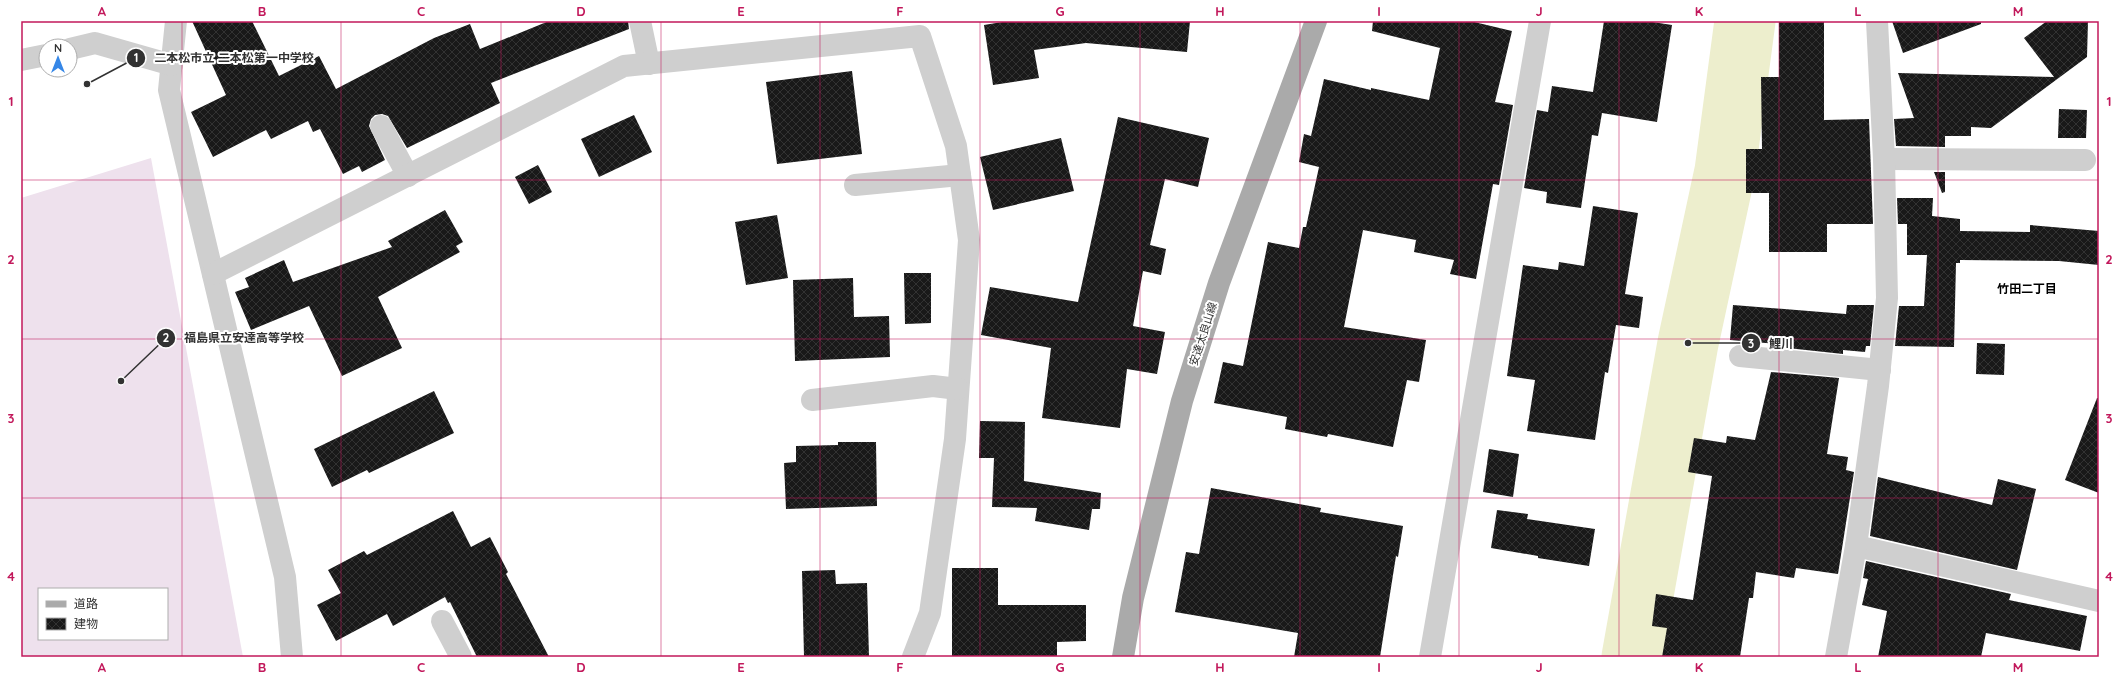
<svg xmlns="http://www.w3.org/2000/svg" width="2120" height="678" viewBox="0 0 2120 678" font-family="Quicksand,'Noto Sans JP',sans-serif">
<defs>
<pattern id="building-cross-hatch" width="8" height="8" patternUnits="userSpaceOnUse"><rect width="8" height="8" fill="#191919"/><path d="M0 0l8 8M0 8l8-8" fill="none" stroke="#323232"/></pattern>
</defs>
<rect width="100%" height="100%" fill="#fff"/>
<path fill="#eee1ed" fill-rule="evenodd" d="M 151,158 L 243,657 L 21,657 L 21,198 ZM 39,589 L 167,589 L 167,639 L 39,639 Z"/>
<g fill="none" stroke-linecap="round" stroke-linejoin="round">
<path stroke="#edeecd" stroke-width="61" d="M 1632,657 L 1688,343 L 1725,171 L 1745,21"/>
</g>
<g fill="url(#building-cross-hatch)">
<path d="M 192,21 L 252,21 L 279,76 L 319,56 L 336,89 L 434,38 L 470,24 L 480,49 L 549,21 L 628,21 L 629,29 L 491,83 L 500,103 L 407,148 L 388,116 L 382,114 L 375,115 L 371,119 L 369,126 L 385,160 L 362,172 L 359,166 L 343,174 L 320,129 L 313,132 L 308,121 L 271,139 L 266,130 L 213,157 L 191,112 L 226,95 Z"/>
<path d="M 1008,21 L 1190,21 L 1187,52 L 1086,43 L 1034,50 L 1039,78 L 993,85 L 984,25 Z"/>
<path d="M 1373,21 L 1470,21 L 1512,31 L 1495,102 L 1513,105 L 1499,185 L 1493,184 L 1476,279 L 1450,274 L 1454,260 L 1414,252 L 1416,240 L 1363,230 L 1344,327 L 1426,340 L 1419,382 L 1407,380 L 1393,447 L 1328,434 L 1327,437 L 1285,429 L 1287,417 L 1214,403 L 1223,362 L 1243,366 L 1268,242 L 1299,248 L 1303,227 L 1306,227 L 1319,167 L 1299,162 L 1304,134 L 1311,136 L 1324,79 L 1371,90 L 1371,88 L 1429,100 L 1440,48 L 1372,31 Z"/>
<path d="M 1604,21 L 1646,21 L 1672,25 L 1657,122 L 1602,113 L 1598,136 L 1592,135 L 1581,208 L 1546,203 L 1547,192 L 1524,188 L 1537,110 L 1548,112 L 1552,86 L 1593,92 Z"/>
<path d="M 1779,21 L 1824,21 L 1824,120 L 1869,119 L 1873,224 L 1827,224 L 1827,252 L 1769,252 L 1769,193 L 1746,193 L 1746,149 L 1762,149 L 1761,77 L 1779,77 Z"/>
<path d="M 1892,21 L 1981,21 L 1981,24 L 1903,53 Z"/>
<path d="M 2047,21 L 2088,21 L 2087,57 L 1991,128 L 1971,127 L 1971,136 L 1945,136 L 1945,147 L 1896,146 L 1894,119 L 1914,118 L 1898,73 L 2054,77 L 2024,38 Z"/>
<path d="M 852,71 L 862,154 L 777,164 L 766,82 Z"/>
<path d="M 2059,109 L 2087,110 L 2086,138 L 2058,138 Z"/>
<path d="M 634,115 L 652,152 L 599,177 L 581,139 Z"/>
<path d="M 1118,117 L 1209,138 L 1198,187 L 1165,179 L 1150,245 L 1166,249 L 1161,275 L 1143,271 L 1133,326 L 1165,332 L 1157,374 L 1127,369 L 1120,428 L 1042,418 L 1051,348 L 981,335 L 990,287 L 1078,302 Z"/>
<path d="M 1061,138 L 1074,191 L 993,210 L 980,157 Z"/>
<path d="M 538,165 L 552,192 L 529,204 L 515,177 Z"/>
<path d="M 1934,172 L 1945,172 L 1945,192 L 1942,193 Z"/>
<path d="M 1897,198 L 1933,198 L 1932,216 L 1960,219 L 1960,231 L 2030,232 L 2030,225 L 2099,231 L 2099,265 L 2059,261 L 1960,260 L 1960,263 L 1956,263 L 1954,347 L 1895,346 L 1899,306 L 1924,306 L 1927,255 L 1907,255 L 1907,224 L 1898,224 Z"/>
<path d="M 1593,206 L 1638,213 L 1625,294 L 1643,297 L 1639,328 L 1616,325 L 1608,373 L 1605,372 L 1595,440 L 1527,431 L 1535,380 L 1507,376 L 1523,265 L 1558,270 L 1559,262 L 1584,266 Z"/>
<path d="M 445,210 L 463,242 L 456,246 L 460,252 L 378,297 L 402,348 L 342,376 L 309,306 L 251,330 L 235,292 L 249,287 L 245,278 L 284,260 L 293,282 L 392,247 L 388,241 Z"/>
<path d="M 777,215 L 788,278 L 746,285 L 735,222 Z"/>
<path d="M 904,273 L 931,273 L 931,323 L 905,324 Z"/>
<path d="M 853,278 L 854,317 L 889,316 L 890,357 L 795,361 L 793,280 Z"/>
<path d="M 1733,305 L 1846,314 L 1847,305 L 1874,305 L 1870,346 L 1866,346 L 1865,352 L 1843,350 L 1843,354 L 1777,347 L 1778,344 L 1730,340 Z"/>
<path d="M 1977,343 L 2005,344 L 2004,375 L 1976,374 Z"/>
<path d="M 1771,372 L 1839,378 L 1827,454 L 1848,457 L 1846,470 L 1854,472 L 1838,574 L 1796,568 L 1794,578 L 1756,572 L 1753,598 L 1749,598 L 1740,657 L 1662,657 L 1667,628 L 1652,626 L 1656,594 L 1693,600 L 1712,476 L 1688,472 L 1694,438 L 1726,443 L 1727,436 L 1755,440 Z"/>
<path d="M 434,391 L 454,433 L 369,473 L 367,470 L 332,487 L 314,449 Z"/>
<path d="M 2097,398 L 2099,398 L 2099,493 L 2065,480 Z"/>
<path d="M 980,421 L 1025,422 L 1024,481 L 1101,493 L 1100,509 L 1092,509 L 1089,530 L 1035,521 L 1037,508 L 992,507 L 994,458 L 979,458 Z"/>
<path d="M 838,442 L 876,442 L 877,506 L 786,509 L 784,463 L 796,462 L 796,446 L 838,445 Z"/>
<path d="M 1489,449 L 1519,454 L 1513,497 L 1483,492 Z"/>
<path d="M 1878,477 L 1992,505 L 1998,479 L 2036,489 L 2017,570 L 1870,536 Z"/>
<path d="M 1211,488 L 1321,508 L 1320,512 L 1403,526 L 1398,557 L 1396,556 L 1380,657 L 1294,657 L 1298,633 L 1175,612 L 1186,552 L 1199,554 Z"/>
<path d="M 1497,510 L 1528,514 L 1527,519 L 1595,529 L 1589,566 L 1538,558 L 1538,556 L 1491,548 Z"/>
<path d="M 453,511 L 471,547 L 490,537 L 508,572 L 506,574 L 549,657 L 477,657 L 450,602 L 448,603 L 445,597 L 393,626 L 387,614 L 336,641 L 317,605 L 341,593 L 328,570 L 364,551 L 367,555 Z"/>
<path d="M 1866,561 L 2011,594 L 2009,600 L 2087,616 L 2080,651 L 1986,633 L 1981,657 L 1878,657 L 1887,611 L 1862,605 L 1868,579 L 1863,578 Z"/>
<path d="M 952,568 L 998,568 L 998,605 L 1086,605 L 1086,641 L 1057,642 L 1057,657 L 952,657 Z"/>
<path d="M 835,570 L 836,584 L 867,583 L 869,657 L 804,657 L 802,571 Z"/>
</g>
<g fill="none" stroke-linecap="round" stroke-linejoin="round">
<g stroke="#cfcfcf" stroke-width="22">
<path d="M 176,21 L 169,90 L 285,577 L 292,657"/>
<path d="M 640,21 L 649,64"/>
<path d="M 70,49 L 95,43 L 172,65"/>
<path d="M 21,60 L 46,55"/>
<path d="M 381,126 L 408,176"/>
<path d="M 1884,159 L 2085,160"/>
<path d="M 855,185 L 960,175"/>
<path d="M 213,274 L 624,66 L 920,36 L 956,146 L 969,240 L 955,439 L 930,613 L 913,657"/>
<path d="M 1740,356 L 1880,370"/>
<path d="M 812,400 L 933,386 L 958,389"/>
<path d="M 1856,546 L 2099,601"/>
<path d="M 442,621 L 461,657"/>
<path d="M 1430,657 L 1540,21"/>
<path d="M 1836,657 L 1856,546 L 1878,386 L 1887,298 L 1884,159 L 1877,21"/>
</g>
<path stroke="#aaa" stroke-width="22" d="M 1123,657 L 1133,598 L 1182,401 L 1219,283 L 1316,21"/>
</g>
<path fill="none" stroke="#c2185b" stroke-width="1" stroke-opacity="0.55" d="M 182,21 L 182,657M 341,21 L 341,657M 501,21 L 501,657M 661,21 L 661,657M 820,21 L 820,657M 980,21 L 980,657M 1140,21 L 1140,657M 1300,21 L 1300,657M 1459,21 L 1459,657M 1619,21 L 1619,657M 1779,21 L 1779,657M 1938,21 L 1938,657M 21,180 L 2099,180M 21,339 L 2099,339M 21,498 L 2099,498"/>
<g text-anchor="middle" stroke-width="4" stroke-linejoin="round" paint-order="stroke">
<g font-size="11" fill="#323232" stroke="#fff">
<text transform="translate(1203 334) rotate(-72)" y="4">安達太良山線</text>
</g>
<g font-size="12" font-weight="bold" fill="#000" stroke="#fff">
<text x="2027" y="293">竹田二丁目</text>
</g>
</g>
<path fill="none" stroke="#323232" stroke-width="1.5" d="M87 84L136 58M121 381L166 338M1688 343L1751 343"/>
<g fill="#323232" stroke="#fff" stroke-width="1.5">
<circle cx="87" cy="84" r="4"/>
<circle cx="121" cy="381" r="4"/>
<circle cx="1688" cy="343" r="4"/>
<circle cx="136" cy="58" r="10"/>
<circle cx="166" cy="338" r="10"/>
<circle cx="1751" cy="343" r="10"/>
</g>
<g font-size="12" text-anchor="middle" font-weight="bold" fill="#fff">
<text x="136" y="62">1</text>
<text x="166" y="342">2</text>
<text x="1751" y="348">3</text>
</g>
<g font-size="12" text-anchor="middle" font-weight="bold" fill="#323232" stroke="#fff" stroke-width="4" stroke-linejoin="round" paint-order="stroke">
<text x="234" y="62">二本松市立 二本松第一中学校</text>
<text x="244" y="342">福島県立安達高等学校</text>
<text x="1781" y="348">鯉川</text>
</g>
<rect width="2120" height="678" fill="none" stroke="#ffffff" stroke-width="44"/>
<rect x="38" y="588" width="130" height="52" fill="#ffffff" stroke="#adadad"/>
<rect x="46" y="601" width="20" height="6" fill="#aaaaaa" stroke="#adadad"/>
<text x="74" y="608" font-size="12" fill="#323232">道路</text>
<rect x="46" y="618" width="20" height="12" fill="url(#building-cross-hatch)" stroke="#adadad"/>
<text x="74" y="628" font-size="12" fill="#323232">建物</text>
<g transform="translate(58 58)"><circle r="19" fill="#ffffff" stroke="#adadad"/>
<path d="M0-3L7 15L0 10L-7 15Z" fill="#3687e7"/>
<text y="-6" font-size="11" font-weight="bold" text-anchor="middle" fill="#323232">N</text>
</g>
<rect x="22" y="22" width="2076" height="634" fill="none" stroke="#c2185b" stroke-width="1.5"/>
<g font-size="13" text-anchor="middle" font-weight="bold" fill="#c2185b">
<text x="102" y="16">A</text>
<text x="262" y="16">B</text>
<text x="421" y="16">C</text>
<text x="581" y="16">D</text>
<text x="741" y="16">E</text>
<text x="900" y="16">F</text>
<text x="1060" y="16">G</text>
<text x="1220" y="16">H</text>
<text x="1379" y="16">I</text>
<text x="1539" y="16">J</text>
<text x="1699" y="16">K</text>
<text x="1858" y="16">L</text>
<text x="2018" y="16">M</text>
<text x="11" y="106">1</text>
<text x="2109" y="106">1</text>
<text x="11" y="264">2</text>
<text x="2109" y="264">2</text>
<text x="11" y="423">3</text>
<text x="2109" y="423">3</text>
<text x="11" y="581">4</text>
<text x="2109" y="581">4</text>
<text x="102" y="672">A</text>
<text x="262" y="672">B</text>
<text x="421" y="672">C</text>
<text x="581" y="672">D</text>
<text x="741" y="672">E</text>
<text x="900" y="672">F</text>
<text x="1060" y="672">G</text>
<text x="1220" y="672">H</text>
<text x="1379" y="672">I</text>
<text x="1539" y="672">J</text>
<text x="1699" y="672">K</text>
<text x="1858" y="672">L</text>
<text x="2018" y="672">M</text>
</g>
</svg>
